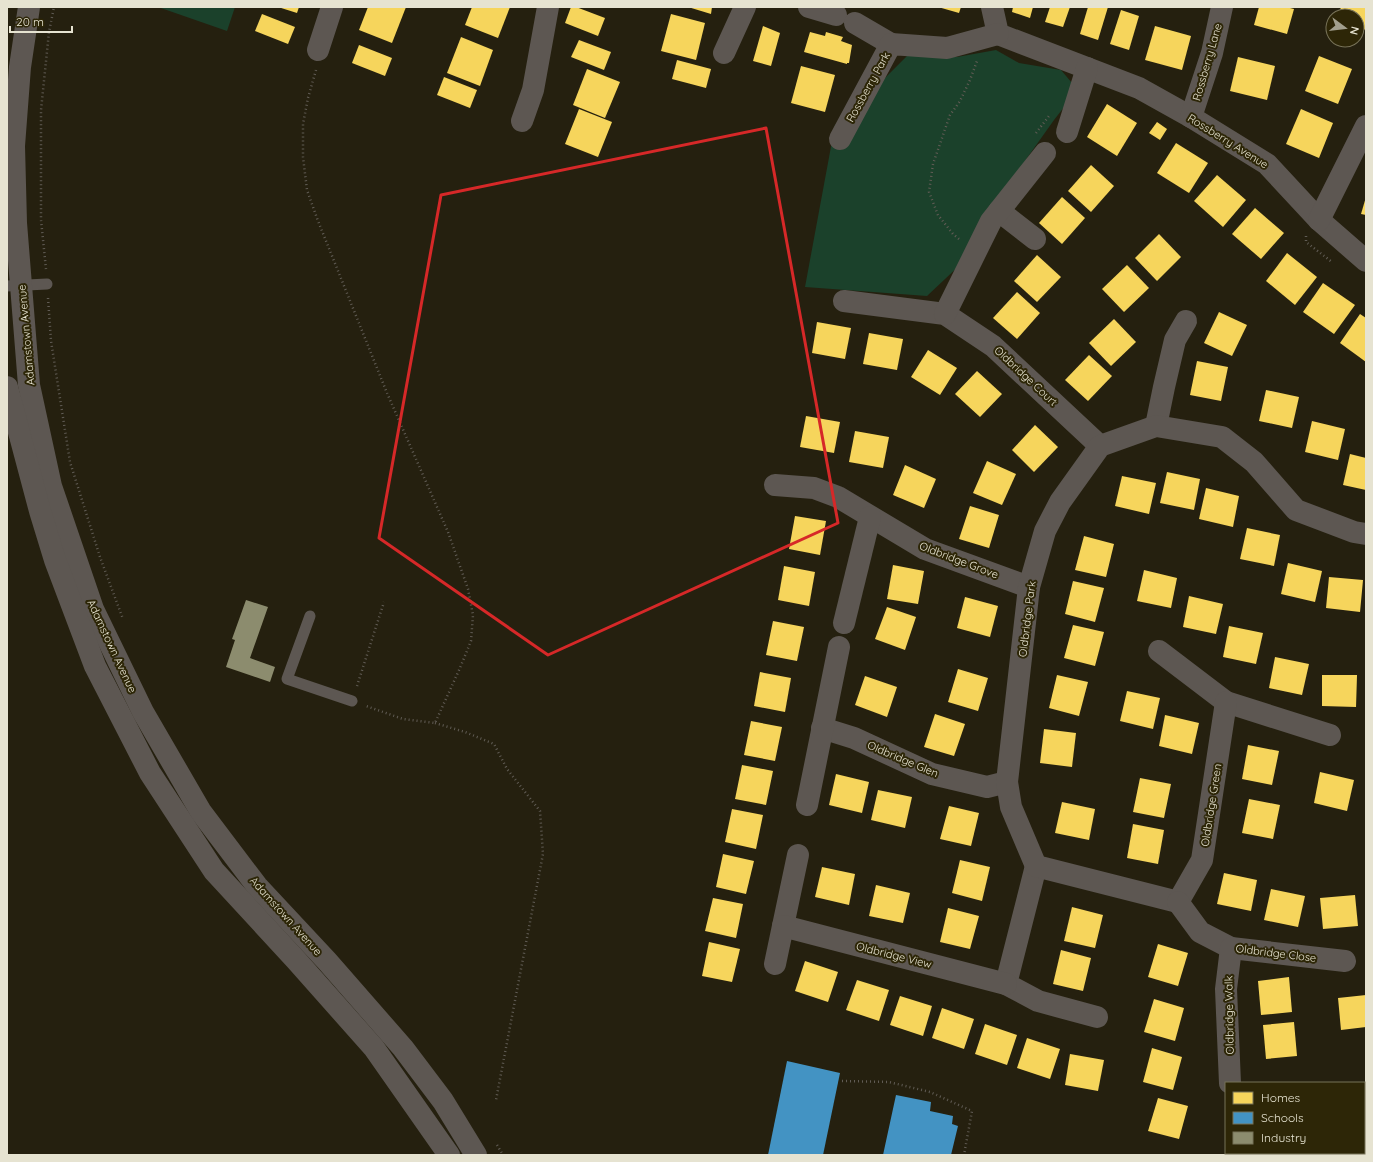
<svg xmlns="http://www.w3.org/2000/svg" width="1373" height="1162" viewBox="0 0 1373 1162" font-family="Quicksand,sans-serif">
<rect width="100%" height="100%" fill="#25200f"/>
<g fill="#1b412b">
<path d="M 158,7 L 235,7 L 227,31 Z"/>
<path d="M 996,50 L 1019,63 L 1061,70 L 1072,83 L 1068,102 L 1054,120 L 1027,158 L 962,263 L 927,296 L 805,287 L 835,125 L 876,87 L 908,55 L 957,57 Z"/>
</g>
<g fill="#f6d55c">
<path d="M 278,7 L 299,7 L 297,13 Z"/>
<path d="M 368,7 L 406,7 L 392,43 L 359,30 Z"/>
<path d="M 472,7 L 510,7 L 498,38 L 465,25 Z"/>
<path d="M 571,7 L 576,7 L 605,18 L 598,36 L 565,23 Z"/>
<path d="M 688,7 L 712,7 L 711,14 Z"/>
<path d="M 938,7 L 961,7 L 959,13 Z"/>
<path d="M 1013,7 L 1033,7 L 1030,18 L 1012,12 Z"/>
<path d="M 1050,7 L 1070,7 L 1063,27 L 1045,22 Z"/>
<path d="M 1088,7 L 1108,7 L 1098,40 L 1080,34 Z"/>
<path d="M 1259,7 L 1286,7 L 1294,9 L 1287,34 L 1254,25 Z"/>
<path d="M 1341,7 L 1366,7 L 1366,30 L 1357,27 L 1357,16 L 1338,16 Z"/>
<path d="M 1121,10 L 1139,16 L 1129,50 L 1110,44 Z"/>
<path d="M 262,14 L 295,27 L 288,44 L 255,31 Z"/>
<path d="M 671,14 L 705,23 L 696,60 L 661,51 Z"/>
<path d="M 763,26 L 780,33 L 771,66 L 753,61 Z"/>
<path d="M 1155,26 L 1191,36 L 1182,70 L 1145,60 Z"/>
<path d="M 810,32 L 825,36 L 826,32 L 843,37 L 841,41 L 852,45 L 849,63 L 847,63 L 847,64 L 804,52 Z"/>
<path d="M 461,37 L 493,50 L 480,86 L 447,73 Z"/>
<path d="M 579,40 L 611,52 L 604,70 L 571,57 Z"/>
<path d="M 359,45 L 392,58 L 385,76 L 352,63 Z"/>
<path d="M 1319,56 L 1352,69 L 1338,104 L 1305,91 Z"/>
<path d="M 1238,57 L 1275,66 L 1267,100 L 1230,91 Z"/>
<path d="M 677,60 L 711,69 L 706,88 L 672,79 Z"/>
<path d="M 801,66 L 835,75 L 825,112 L 791,103 Z"/>
<path d="M 587,69 L 620,82 L 605,118 L 573,105 Z"/>
<path d="M 444,77 L 477,90 L 470,108 L 437,95 Z"/>
<path d="M 1107,104 L 1137,123 L 1117,156 L 1087,137 Z"/>
<path d="M 579,109 L 612,122 L 598,157 L 565,144 Z"/>
<path d="M 1301,109 L 1333,123 L 1319,158 L 1286,144 Z"/>
<path d="M 1157,122 L 1167,129 L 1160,140 L 1149,133 Z"/>
<path d="M 1176,143 L 1208,163 L 1189,193 L 1157,173 Z"/>
<path d="M 1091,165 L 1114,186 L 1091,212 L 1068,191 Z"/>
<path d="M 1217,175 L 1246,200 L 1223,227 L 1194,201 Z"/>
<path d="M 1062,197 L 1085,218 L 1062,244 L 1039,223 Z"/>
<path d="M 1366,197 L 1366,215 L 1361,214 Z"/>
<path d="M 1255,208 L 1284,233 L 1261,259 L 1232,234 Z"/>
<path d="M 1159,234 L 1181,257 L 1157,281 L 1135,258 Z"/>
<path d="M 1287,253 L 1317,277 L 1295,305 L 1266,281 Z"/>
<path d="M 1037,255 L 1061,277 L 1037,302 L 1014,281 Z"/>
<path d="M 1127,265 L 1149,288 L 1124,312 L 1102,289 Z"/>
<path d="M 1323,283 L 1355,305 L 1334,334 L 1303,312 Z"/>
<path d="M 1017,292 L 1040,313 L 1017,339 L 993,318 Z"/>
<path d="M 1219,312 L 1247,325 L 1232,356 L 1204,343 Z"/>
<path d="M 1360,314 L 1366,318 L 1366,362 L 1340,343 Z"/>
<path d="M 1114,319 L 1136,342 L 1111,366 L 1089,343 Z"/>
<path d="M 817,322 L 851,328 L 845,359 L 812,353 Z"/>
<path d="M 869,333 L 903,339 L 897,370 L 863,364 Z"/>
<path d="M 928,350 L 957,368 L 940,395 L 911,377 Z"/>
<path d="M 1089,355 L 1112,376 L 1088,401 L 1065,380 Z"/>
<path d="M 1197,361 L 1228,367 L 1221,401 L 1190,395 Z"/>
<path d="M 977,371 L 1002,394 L 980,417 L 955,394 Z"/>
<path d="M 1266,390 L 1299,397 L 1292,428 L 1259,421 Z"/>
<path d="M 806,416 L 840,422 L 834,453 L 800,447 Z"/>
<path d="M 1312,421 L 1345,429 L 1338,460 L 1305,452 Z"/>
<path d="M 1035,425 L 1058,447 L 1034,472 L 1012,450 Z"/>
<path d="M 855,431 L 889,437 L 883,468 L 849,462 Z"/>
<path d="M 1350,454 L 1366,458 L 1366,490 L 1343,485 Z"/>
<path d="M 987,461 L 1016,474 L 1002,505 L 973,493 Z"/>
<path d="M 905,465 L 936,479 L 924,508 L 893,495 Z"/>
<path d="M 1167,472 L 1200,479 L 1194,510 L 1160,503 Z"/>
<path d="M 1122,476 L 1156,483 L 1149,514 L 1115,506 Z"/>
<path d="M 1206,488 L 1239,496 L 1233,527 L 1199,519 Z"/>
<path d="M 970,506 L 999,515 L 989,548 L 959,539 Z"/>
<path d="M 795,516 L 826,521 L 820,555 L 789,549 Z"/>
<path d="M 1247,528 L 1280,535 L 1274,566 L 1240,559 Z"/>
<path d="M 1084,536 L 1114,544 L 1106,577 L 1075,570 Z"/>
<path d="M 1288,563 L 1322,571 L 1315,602 L 1281,594 Z"/>
<path d="M 893,565 L 924,571 L 918,604 L 887,599 Z"/>
<path d="M 784,566 L 815,572 L 809,606 L 778,600 Z"/>
<path d="M 1144,570 L 1177,578 L 1171,608 L 1137,601 Z"/>
<path d="M 1329,577 L 1363,580 L 1360,612 L 1326,608 Z"/>
<path d="M 1073,581 L 1104,588 L 1095,622 L 1065,614 Z"/>
<path d="M 1189,596 L 1223,604 L 1216,634 L 1183,627 Z"/>
<path d="M 965,597 L 998,606 L 990,637 L 957,628 Z"/>
<path d="M 887,607 L 916,617 L 905,650 L 875,639 Z"/>
<path d="M 773,621 L 804,627 L 797,661 L 766,655 Z"/>
<path d="M 1073,625 L 1104,632 L 1095,666 L 1064,658 Z"/>
<path d="M 1229,626 L 1263,633 L 1256,664 L 1223,657 Z"/>
<path d="M 1275,657 L 1309,664 L 1302,695 L 1269,688 Z"/>
<path d="M 958,669 L 988,678 L 978,711 L 948,702 Z"/>
<path d="M 760,672 L 791,678 L 785,712 L 754,706 Z"/>
<path d="M 1057,675 L 1088,682 L 1079,716 L 1049,708 Z"/>
<path d="M 1322,675 L 1357,675 L 1356,707 L 1322,706 Z"/>
<path d="M 865,676 L 897,687 L 887,717 L 855,705 Z"/>
<path d="M 1127,691 L 1160,698 L 1153,729 L 1120,721 Z"/>
<path d="M 935,714 L 965,724 L 954,756 L 924,747 Z"/>
<path d="M 1165,715 L 1199,723 L 1192,754 L 1159,746 Z"/>
<path d="M 751,721 L 782,727 L 775,761 L 744,755 Z"/>
<path d="M 1044,729 L 1076,733 L 1072,767 L 1040,763 Z"/>
<path d="M 1248,745 L 1279,751 L 1272,785 L 1242,779 Z"/>
<path d="M 742,765 L 773,771 L 766,805 L 735,799 Z"/>
<path d="M 1320,772 L 1354,780 L 1347,811 L 1314,803 Z"/>
<path d="M 836,774 L 869,782 L 862,813 L 829,805 Z"/>
<path d="M 1140,778 L 1171,784 L 1164,818 L 1133,812 Z"/>
<path d="M 878,790 L 912,797 L 905,828 L 871,820 Z"/>
<path d="M 1249,799 L 1280,805 L 1273,839 L 1242,833 Z"/>
<path d="M 1062,802 L 1095,809 L 1089,840 L 1055,833 Z"/>
<path d="M 949,806 L 979,813 L 971,846 L 940,839 Z"/>
<path d="M 732,809 L 763,815 L 756,849 L 725,842 Z"/>
<path d="M 1133,824 L 1164,830 L 1158,864 L 1127,858 Z"/>
<path d="M 723,854 L 754,861 L 746,894 L 716,887 Z"/>
<path d="M 960,860 L 990,867 L 982,901 L 952,893 Z"/>
<path d="M 822,867 L 855,874 L 849,905 L 815,897 Z"/>
<path d="M 1224,873 L 1257,880 L 1251,911 L 1217,904 Z"/>
<path d="M 876,885 L 910,893 L 903,923 L 869,916 Z"/>
<path d="M 1271,889 L 1305,896 L 1298,927 L 1264,920 Z"/>
<path d="M 1355,895 L 1358,926 L 1323,929 L 1320,898 Z"/>
<path d="M 713,898 L 743,904 L 736,938 L 705,931 Z"/>
<path d="M 1072,907 L 1103,915 L 1095,948 L 1064,941 Z"/>
<path d="M 948,908 L 979,916 L 970,949 L 940,942 Z"/>
<path d="M 709,942 L 740,949 L 732,982 L 702,976 Z"/>
<path d="M 1158,944 L 1188,953 L 1178,986 L 1148,977 Z"/>
<path d="M 1061,950 L 1091,958 L 1083,991 L 1053,984 Z"/>
<path d="M 805,961 L 838,972 L 828,1002 L 795,991 Z"/>
<path d="M 1289,977 L 1292,1012 L 1261,1015 L 1258,981 Z"/>
<path d="M 857,980 L 889,990 L 879,1021 L 846,1010 Z"/>
<path d="M 1366,995 L 1366,1027 L 1341,1030 L 1338,998 Z"/>
<path d="M 900,996 L 932,1006 L 923,1036 L 890,1025 Z"/>
<path d="M 1154,999 L 1184,1008 L 1175,1041 L 1144,1032 Z"/>
<path d="M 942,1008 L 974,1019 L 964,1049 L 932,1038 Z"/>
<path d="M 1294,1022 L 1297,1056 L 1266,1059 L 1263,1025 Z"/>
<path d="M 985,1024 L 1017,1035 L 1007,1065 L 975,1054 Z"/>
<path d="M 1027,1038 L 1060,1049 L 1050,1079 L 1017,1068 Z"/>
<path d="M 1152,1048 L 1182,1057 L 1173,1090 L 1143,1082 Z"/>
<path d="M 1070,1054 L 1104,1060 L 1098,1091 L 1065,1085 Z"/>
<path d="M 1158,1098 L 1188,1106 L 1179,1139 L 1148,1131 Z"/>
<rect x="1364" y="1115" width="2" height="32"/>
</g>
<g fill="#4393c3">
<path d="M 787,1061 L 840,1073 L 823,1155 L 768,1155 Z"/>
<path d="M 896,1095 L 931,1102 L 930,1111 L 953,1116 L 952,1124 L 958,1126 L 951,1155 L 883,1155 Z"/>
</g>
<path fill="#8c8c6e" d="M 246,600 L 268,607 L 250,658 L 275,667 L 270,682 L 226,667 L 235,640 L 232,639 Z"/>
<g fill="none" stroke-linecap="round" stroke-linejoin="round">
<g stroke="#615c55" stroke-width="2.5" stroke-dasharray="1 3" stroke-linecap="butt">
<path d="M 316,70 L 308,98 L 303,124 L 303,157 L 307,190 L 318,221 L 387,393 L 448,532 L 468,589 L 473,615 L 471,641 L 460,668 L 435,723 L 403,719 L 366,706"/>
<path d="M 1036,133 L 1049,116"/>
<path d="M 1306,236 L 1306,242 L 1332,262"/>
<path d="M 959,239 L 953,234 L 938,215 L 929,192 L 933,164 L 950,115 L 960,101 L 970,80 L 977,61"/>
<path d="M 46,269 L 41,220 L 41,110 L 49,32 L 54,7"/>
<path d="M 48,298 L 51,341 L 70,462 L 100,557 L 123,619"/>
<path d="M 357,686 L 384,602"/>
<path d="M 435,723 L 465,732 L 494,744 L 507,769 L 540,811 L 543,854 L 496,1100"/>
<path d="M 842,1081 L 889,1082 L 930,1092 L 972,1111 L 964,1155"/>
<path d="M 497,1145 L 503,1155"/>
</g>
<g stroke="#5d5752" stroke-width="11">
<path d="M 7,286 L 47,284"/>
<path d="M 310,616 L 287,679 L 352,701"/>
</g>
<g stroke="#5d5752" stroke-width="22">
<path d="M 809,7 L 836,15"/>
<path d="M 992,7 L 998,34 L 1139,88 L 1191,117 L 1267,164 L 1319,220 L 1366,261"/>
<path d="M 855,23 L 891,44"/>
<path d="M 318,50 L 332,7"/>
<path d="M 724,53 L 745,7"/>
<path d="M 1191,117 L 1212,53 L 1222,7"/>
<path d="M 522,121 L 533,90 L 548,7"/>
<path d="M 1067,132 L 1087,68"/>
<path d="M 840,139 L 891,44 L 947,48 L 998,34"/>
<path d="M 999,211 L 1035,239"/>
<path d="M 1319,220 L 1366,126"/>
<path d="M 844,301 L 945,314 L 993,346 L 1100,446"/>
<path d="M 945,314 L 991,221 L 1045,153"/>
<path d="M 1156,426 L 1164,387 L 1175,340 L 1186,321"/>
<path d="M 775,485 L 814,488 L 838,497 L 925,549 L 1029,587"/>
<path d="M 844,623 L 870,517"/>
<path d="M 1159,651 L 1226,702 L 1330,735"/>
<path d="M 822,728 L 854,738 L 932,774 L 987,787 L 1007,782"/>
<path d="M 807,805 L 839,647"/>
<path d="M 1036,866 L 1006,984 L 1038,1001 L 1097,1017"/>
<path d="M 1178,902 L 1036,866 L 1011,807 L 1007,782 L 1029,587 L 1045,531 L 1060,502 L 1100,446 L 1156,426 L 1222,437 L 1254,462 L 1296,510 L 1354,532 L 1366,534"/>
<path d="M 1178,902 L 1202,860 L 1226,702"/>
<path d="M 1178,902 L 1200,932 L 1231,948 L 1345,961"/>
<path d="M 783,926 L 798,855"/>
<path d="M 775,964 L 783,926 L 1006,984"/>
<path d="M 1230,1083 L 1226,989 L 1231,948"/>
<path d="M 1242,1153 L 1245,1155"/>
</g>
<g stroke="#5d5752" stroke-width="22">
<path d="M 29,7 L 20,67 L 14,146 L 16,223 L 29,385 L 51,486 L 93,609 L 143,712 L 201,812 L 257,886 L 327,961 L 403,1048 L 443,1101 L 476,1155"/>
<path d="M 7,387 L 40,511 L 55,560 L 95,666 L 150,773 L 214,871 L 296,960 L 374,1048 L 449,1155"/>
</g>
</g>
<path fill="none" stroke="#d62828" stroke-width="3" stroke-linejoin="round" d="M 766,128 L 838,523 L 548,655 L 379,538 L 441,195 Z"/>
<g text-anchor="middle" stroke-width="4" stroke-linejoin="round" paint-order="stroke">
<g font-size="11" fill="#e6e3d1" stroke="#2d2607">
<text transform="translate(1207 62) rotate(-74)" y="4">Rossberry Lane</text>
<text transform="translate(868 87) rotate(-61)" y="4">Rossberry Park</text>
<text transform="translate(1228 141) rotate(32)" y="4">Rossberry Avenue</text>
<text transform="translate(26 335) rotate(-95)" y="4">Adamstown Avenue</text>
<text transform="translate(1026 376) rotate(43)" y="4">Oldbridge Court</text>
<text transform="translate(959 560) rotate(21)" y="4">Oldbridge Grove</text>
<text transform="translate(1027 619) rotate(-83)" y="4">Oldbridge Park</text>
<text transform="translate(112 646) rotate(65)" y="4">Adamstown Avenue</text>
<text transform="translate(903 759) rotate(23)" y="4">Oldbridge Glen</text>
<text transform="translate(1211 805) rotate(-81)" y="4">Oldbridge Green</text>
<text transform="translate(286 916) rotate(48)" y="4">Adamstown Avenue</text>
<text transform="translate(1276 953) rotate(7)" y="4">Oldbridge Close</text>
<text transform="translate(894 955) rotate(14)" y="4">Oldbridge View</text>
<text transform="translate(1229 1015) rotate(-91)" y="4">Oldbridge Walk</text>
</g>
</g>
<rect width="1373" height="1162" fill="none" stroke="#e6e3d1" stroke-width="16"/>
<rect x="1225" y="1082" width="140" height="72" fill="#2d2607" stroke="#777258"/>
<rect x="1233" y="1092" width="20" height="12" fill="#f6d55c" stroke="#777258"/>
<text x="1261" y="1102" font-size="12" fill="#e6e3d1">Homes</text>
<rect x="1233" y="1112" width="20" height="12" fill="#4393c3" stroke="#777258"/>
<text x="1261" y="1122" font-size="12" fill="#e6e3d1">Schools</text>
<rect x="1233" y="1132" width="20" height="12" fill="#8c8c6e" stroke="#777258"/>
<text x="1261" y="1142" font-size="12" fill="#e6e3d1">Industry</text>
<g transform="translate(1345 28) rotate(105)"><circle r="19" fill="#2d2607" stroke="#777258"/>
<path d="M0-3L7 15L0 10L-7 15Z" fill="#a29f8d"/>
<text y="-6" font-size="11" font-weight="bold" text-anchor="middle" fill="#e6e3d1">N</text>
</g>
<path d="M10 26v6h62v-6" fill="none" stroke="#e6e3d1" stroke-width="2"/>
<text x="16" y="26" font-size="12" fill="#e6e3d1" stroke="#2d2607" stroke-width="3" paint-order="stroke">20 m</text>
</svg>
